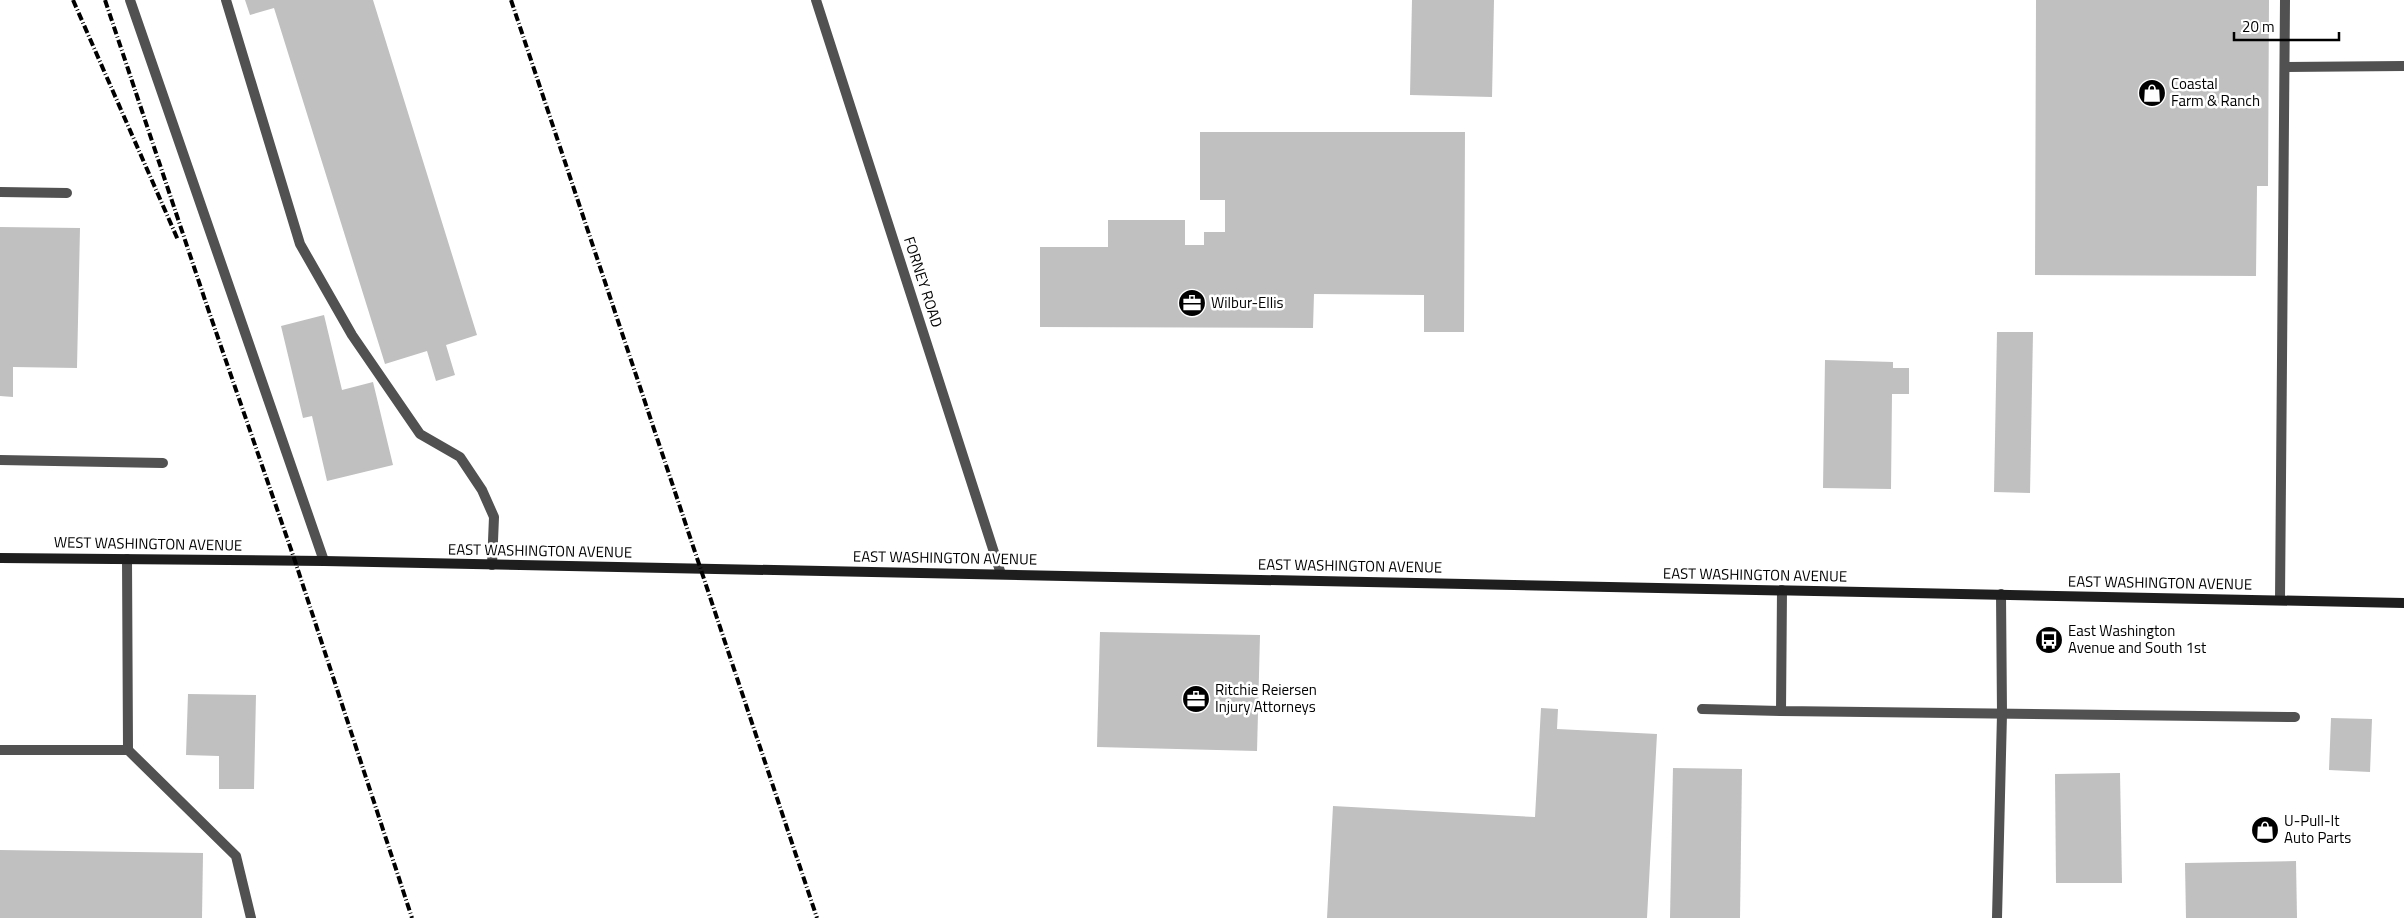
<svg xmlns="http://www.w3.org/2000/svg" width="2404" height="918" viewBox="0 0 2404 918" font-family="'Titillium Web',sans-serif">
<rect width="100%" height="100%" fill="#fff"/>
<g fill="#c0c0c0">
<path d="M 245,0 L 373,0 L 477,335 L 446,345 L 455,375 L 436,381 L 427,351 L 385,364 L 274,8 L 250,15 Z"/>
<path d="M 1412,0 L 1494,0 L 1492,97 L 1410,95 Z"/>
<path d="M 2036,0 L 2269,0 L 2268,186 L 2257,186 L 2256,276 L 2035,275 Z"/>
<path d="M 1200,132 L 1465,132 L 1464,332 L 1424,332 L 1424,295 L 1314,294 L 1313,328 L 1040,327 L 1040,247 L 1108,247 L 1108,220 L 1185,220 L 1185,245 L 1204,245 L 1204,232 L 1225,232 L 1225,200 L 1200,200 Z"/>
<path d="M 0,227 L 80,228 L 77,368 L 13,367 L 13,397 L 0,396 Z"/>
<path d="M 324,315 L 342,390 L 373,382 L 393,465 L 327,481 L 312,416 L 303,418 L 281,326 Z"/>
<path d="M 1997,332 L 2033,332 L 2030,493 L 1994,492 Z"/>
<path d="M 1825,360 L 1893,362 L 1893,368 L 1909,368 L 1909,394 L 1892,394 L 1891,489 L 1823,488 Z"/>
<path d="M 1100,632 L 1260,635 L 1257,751 L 1097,747 Z"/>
<path d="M 188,694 L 256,695 L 254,789 L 219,789 L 219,756 L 186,755 Z"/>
<path d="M 1541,708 L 1558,709 L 1557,729 L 1657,734 L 1647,918 L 1327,918 L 1333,806 L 1535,817 Z"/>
<path d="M 2331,718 L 2372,719 L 2370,772 L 2329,770 Z"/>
<path d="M 1673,768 L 1742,769 L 1740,918 L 1670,918 Z"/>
<path d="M 2120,773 L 2122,883 L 2056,883 L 2055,774 Z"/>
<path d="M 0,850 L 203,853 L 202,918 L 0,918 Z"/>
<path d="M 2296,861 L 2297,918 L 2186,918 L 2185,863 Z"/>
</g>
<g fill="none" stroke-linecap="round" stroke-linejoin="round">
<g stroke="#515151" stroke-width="10">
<path d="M 130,0 L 324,561"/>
<path d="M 226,0 L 300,244 L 352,335 L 420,434 L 460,457 L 482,490 L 494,517 L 492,565"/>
<path d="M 2285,67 L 2404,66"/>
<path d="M 0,192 L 67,193"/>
<path d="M 0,460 L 163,463"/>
<path d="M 1782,590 L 1781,711 L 2295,717"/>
<path d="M 2280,600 L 2285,0"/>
<path d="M 1702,709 L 1781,711"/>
<path d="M 0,750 L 128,750 L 127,559"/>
<path d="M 128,750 L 236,856 L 251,918"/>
<path d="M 1997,918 L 2002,714 L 2001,594"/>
</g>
<path stroke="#515151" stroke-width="10" d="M 816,0 L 1001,574"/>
<path stroke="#1e1e1e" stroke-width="10" d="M 0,558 L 324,561 L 2404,603"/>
<g stroke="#000" stroke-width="4" stroke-dasharray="8 2.5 1 2.5" stroke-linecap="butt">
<path d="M 73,0 L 178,240"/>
<path d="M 105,0 L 206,303 L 295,561 L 412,918"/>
<path d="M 511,0 L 817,918"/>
</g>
</g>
<defs>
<g id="shop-disc" transform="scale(1.4375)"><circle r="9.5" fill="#000" stroke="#fff"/><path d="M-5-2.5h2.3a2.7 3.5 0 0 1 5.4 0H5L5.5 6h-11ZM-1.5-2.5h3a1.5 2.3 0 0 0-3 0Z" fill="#fff"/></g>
<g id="office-disc" transform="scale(1.4375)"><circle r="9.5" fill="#000" stroke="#fff"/><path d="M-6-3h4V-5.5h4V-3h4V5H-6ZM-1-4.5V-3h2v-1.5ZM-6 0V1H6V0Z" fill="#fff"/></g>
<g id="bus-disc" transform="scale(1.4375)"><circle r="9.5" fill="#000" stroke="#fff"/><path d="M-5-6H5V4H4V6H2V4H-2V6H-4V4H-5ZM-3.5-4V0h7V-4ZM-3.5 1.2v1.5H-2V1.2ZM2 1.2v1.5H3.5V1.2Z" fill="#fff"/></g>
</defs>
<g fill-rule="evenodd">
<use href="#shop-disc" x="2152" y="93"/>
<use href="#office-disc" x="1192" y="303"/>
<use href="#bus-disc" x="2049" y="640"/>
<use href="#office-disc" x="1196" y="699"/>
<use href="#shop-disc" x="2265" y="830"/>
</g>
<g text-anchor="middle" stroke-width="5" stroke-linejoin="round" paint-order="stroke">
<g font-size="15" fill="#000" stroke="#fff" text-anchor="start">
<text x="2171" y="89">Coastal<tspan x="2171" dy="17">Farm &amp; Ranch</tspan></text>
<text x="1211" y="308">Wilbur-Ellis</text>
<text x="2068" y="636">East Washington<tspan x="2068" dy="17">Avenue and South 1st</tspan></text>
<text x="1215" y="695">Ritchie Reiersen<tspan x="1215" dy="17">Injury Attorneys</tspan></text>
<text x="2284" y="826">U-Pull-It<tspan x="2284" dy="17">Auto Parts</tspan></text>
</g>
<g font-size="15" fill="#000" stroke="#fff">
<text transform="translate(923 282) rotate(72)" y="5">FORNEY ROAD</text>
<text transform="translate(148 544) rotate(1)" y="5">WEST WASHINGTON AVENUE</text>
<text transform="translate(540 551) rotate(1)" y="5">EAST WASHINGTON AVENUE</text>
<text transform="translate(945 558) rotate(1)" y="5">EAST WASHINGTON AVENUE</text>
<text transform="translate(1350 566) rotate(1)" y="5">EAST WASHINGTON AVENUE</text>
<text transform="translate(1755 575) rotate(1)" y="5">EAST WASHINGTON AVENUE</text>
<text transform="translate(2160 583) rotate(1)" y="5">EAST WASHINGTON AVENUE</text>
</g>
</g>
<path d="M2234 32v8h105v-8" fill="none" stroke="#000000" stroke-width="2.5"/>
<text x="2242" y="32" font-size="15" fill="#000000" stroke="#ffffff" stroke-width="4" paint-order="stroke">20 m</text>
</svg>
